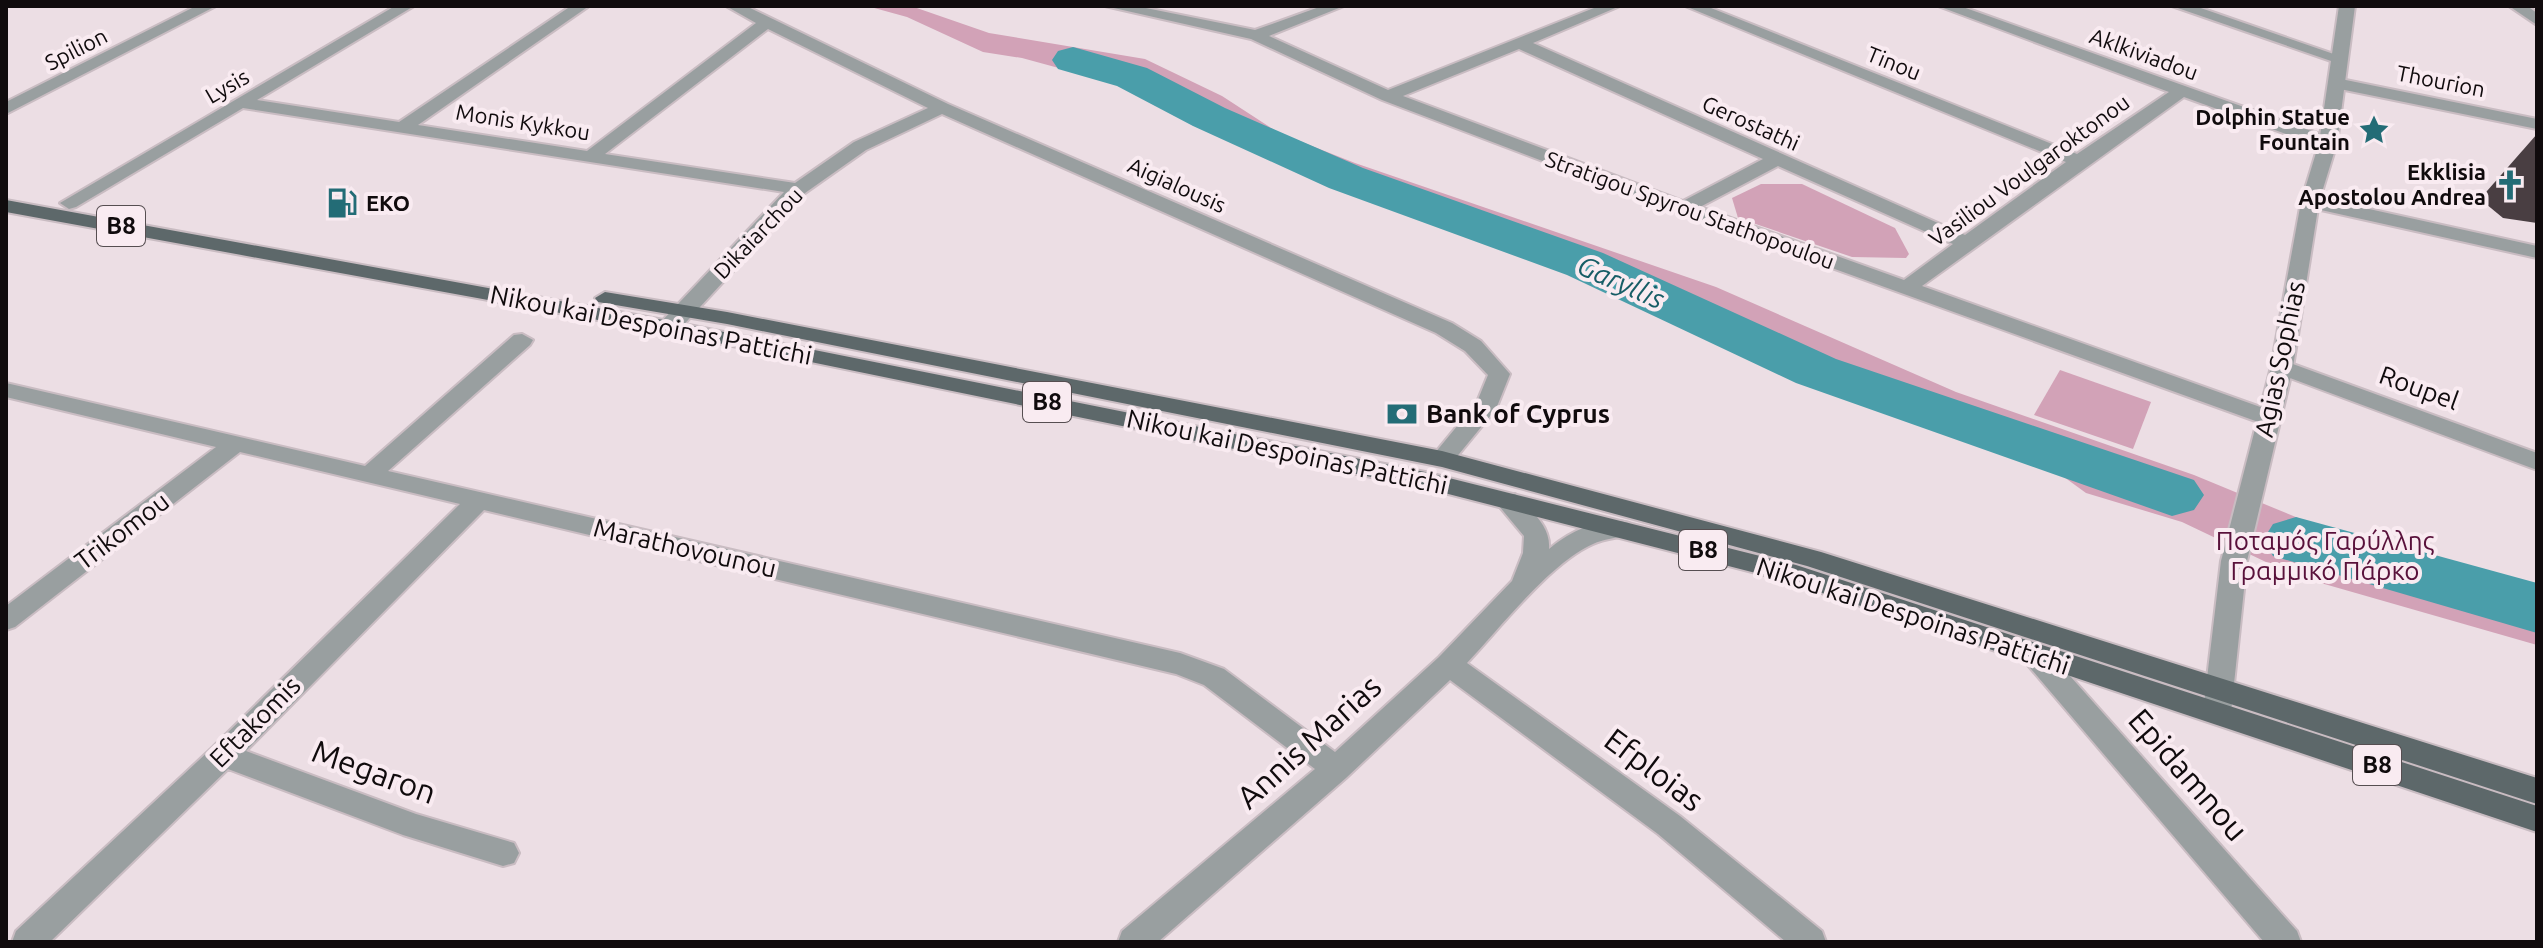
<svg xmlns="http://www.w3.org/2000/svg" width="2543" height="948" viewBox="0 0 2543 948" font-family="Ubuntu,sans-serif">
<rect width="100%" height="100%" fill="#ecdee4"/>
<g fill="#d2a2b7">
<path d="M 867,6 L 911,6 L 989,33 L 1145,59 L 1222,96 L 1279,133 L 1355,163 L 1716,287 L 1956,392 L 2194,475 L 2303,520 L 2537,594 L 2537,645 L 2293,575 L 2182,522 L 2086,493 L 2053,469 L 1682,325 L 1546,263 L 1209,126 L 1192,113 L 1121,85 L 1022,58 L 983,52 L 907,17 Z"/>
<path d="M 1761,184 L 1802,184 L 1895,228 L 1909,254 L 1906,258 L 1852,257 L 1738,218 L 1732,198 Z"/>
<path d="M 2060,370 L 2151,402 L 2133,449 L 2034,415 Z"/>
</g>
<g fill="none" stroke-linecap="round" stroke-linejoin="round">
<g fill="#4a9eaa" fill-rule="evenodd">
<path d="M 1073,47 L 1147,68 L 1225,108 L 1363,168 L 1603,253 L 1836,359 L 2194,480 L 2204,495 L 2194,510 L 2172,516 L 1796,383 L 1567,275 L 1329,188 L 1193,126 L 1117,86 L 1058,69 L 1052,60 L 1058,51 Z"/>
<path d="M 2296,517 L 2537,583 L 2537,633 L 2273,556 L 2263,540 L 2273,524 Z"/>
</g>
</g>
<path fill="#493e42" d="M 2537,134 L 2537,223 L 2503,218 L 2480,199 Z"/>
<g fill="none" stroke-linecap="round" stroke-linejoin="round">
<g stroke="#c9bcc2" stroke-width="4">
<g id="minor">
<path d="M 196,6 L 216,6 L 6,114 L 6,102 Z"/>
<path d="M 395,6 L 414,6 L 257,100 L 399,122 L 571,6 L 589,6 L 418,125 L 587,151 L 756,23 L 726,6 L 746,6 L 948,104 L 1452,323 L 1481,341 L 1510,374 L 1496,409 L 1450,465 L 1434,465 L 1430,459 L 1477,402 L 1488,375 L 1465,351 L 1436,333 L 942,114 L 866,150 L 805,193 L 677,332 L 669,333 L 658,327 L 661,322 L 784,192 L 243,108 L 76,207 L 69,209 L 60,203 ZM 768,29 L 928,108 L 854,142 L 795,183 L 605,154 Z"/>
<path d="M 1105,6 L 1136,6 L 1255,30 L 1322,6 L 1344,6 L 1269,36 L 1388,90 L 1599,6 L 1620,6 L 1533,43 L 1965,235 L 2066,162 L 1685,6 L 1706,6 L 2077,154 L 2169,92 L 1938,6 L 1960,6 L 2334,139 L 2334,147 L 2322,147 L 2184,97 L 1922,286 L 2277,413 L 2280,418 L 2269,425 L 2261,423 L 1677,212 L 1382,100 L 1251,39 ZM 1519,49 L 1763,159 L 1683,201 L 1403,96 ZM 1778,166 L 1953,244 L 1904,280 L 1700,207 Z"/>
<path d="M 2172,6 L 2195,6 L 2348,59 L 2334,62 Z"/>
<path d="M 2509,6 L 2527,6 L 2537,13 L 2537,25 Z"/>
<path d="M 2336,78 L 2537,119 L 2537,129 L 2330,87 L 2328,83 Z"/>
<path d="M 2310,196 L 2537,246 L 2537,258 L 2303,206 L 2303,198 Z"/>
<path d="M 522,334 L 533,340 L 530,345 L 388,471 L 1180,653 L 1224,669 L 1335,752 L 1439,657 L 1512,581 L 1523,553 L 1524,536 L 1494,500 L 1497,494 L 1515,494 C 1530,509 1551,526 1549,549 C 1569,532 1602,515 1629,523 L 1633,529 L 1629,535 C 1617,538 1603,539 1593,544 C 1550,563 1500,628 1467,663 L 1680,816 L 1822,931 L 1826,942 L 1786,942 L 1658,834 L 1450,680 L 1346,778 L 1158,942 L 1118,942 L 1122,931 L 1315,769 L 1204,685 L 1176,674 L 484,510 L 246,751 L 416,814 L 514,843 L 519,853 L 514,863 L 503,866 L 403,835 L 228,769 L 50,942 L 12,942 L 16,931 L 213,747 L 460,504 L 240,452 L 15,627 L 6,630 L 6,606 L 216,447 L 6,397 L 6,383 L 365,466 L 514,335 Z"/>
<path d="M 2282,360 L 2537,453 L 2537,470 L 2274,372 L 2271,367 L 2274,362 Z"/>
<path d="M 2036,646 L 2046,649 L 2297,931 L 2301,942 L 2264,942 L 2026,663 L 2022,656 L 2026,649 Z"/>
</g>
</g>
<g stroke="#c9bcc2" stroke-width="4">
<path id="tertiary" d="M 2339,6 L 2355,6 L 2337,143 L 2319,202 L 2293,367 L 2247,561 L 2231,712 L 2227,720 L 2217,723 L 2207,720 L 2203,712 L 2221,561 L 2271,367 L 2301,202 L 2319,143 Z"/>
</g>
<g stroke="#c9bcc2" stroke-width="4">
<g id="primary">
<path d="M 6,200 L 669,321 L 1425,472 L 1796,565 L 2537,806 L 2537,832 L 1783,580 L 1425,488 L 669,333 L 6,212 Z"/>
<path d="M 605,292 L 727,312 L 1442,451 L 1821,552 L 2537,778 L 2537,804 L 1807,566 L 1442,467 L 727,324 L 598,302 L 595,298 Z"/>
</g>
</g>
<use href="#minor" fill="#999fa0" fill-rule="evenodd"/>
<use href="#tertiary" fill="#999fa0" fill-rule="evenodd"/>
<use href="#primary" fill="#5d686a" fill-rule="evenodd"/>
</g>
<defs>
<g id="sight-bare" transform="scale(2.4)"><path d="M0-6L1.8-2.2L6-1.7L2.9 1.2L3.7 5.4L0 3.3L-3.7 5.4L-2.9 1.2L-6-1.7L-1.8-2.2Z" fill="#236c76" stroke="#f9ebf1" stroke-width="2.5" paint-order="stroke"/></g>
<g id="church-bare" transform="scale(2.4)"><path d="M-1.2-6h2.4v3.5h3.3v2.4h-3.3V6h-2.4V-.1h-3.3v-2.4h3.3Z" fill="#236c76" stroke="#f9ebf1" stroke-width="2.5" paint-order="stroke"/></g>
<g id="fuel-bare" transform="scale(2.4)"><path d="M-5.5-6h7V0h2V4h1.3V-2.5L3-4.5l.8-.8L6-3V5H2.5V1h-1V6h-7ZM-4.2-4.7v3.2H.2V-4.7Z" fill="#236c76" stroke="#f9ebf1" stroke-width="2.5" paint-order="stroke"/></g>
<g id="bank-bare" transform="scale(2.4)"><path d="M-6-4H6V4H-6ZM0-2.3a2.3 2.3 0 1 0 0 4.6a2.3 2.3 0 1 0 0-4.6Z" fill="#236c76" stroke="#f9ebf1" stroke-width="2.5" paint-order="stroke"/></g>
</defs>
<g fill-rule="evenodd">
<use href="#sight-bare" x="2374" y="130"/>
<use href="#church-bare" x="2510" y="185"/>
<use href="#fuel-bare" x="342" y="203"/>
<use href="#bank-bare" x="1402" y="414"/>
</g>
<g text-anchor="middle" stroke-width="8" stroke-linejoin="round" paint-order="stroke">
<g font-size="22" fill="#100b0d" stroke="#f9ebf1">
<text transform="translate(76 49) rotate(-27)" y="8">Spilion</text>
<text transform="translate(2144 54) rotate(20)" y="8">Aklkiviadou</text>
<text transform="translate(1894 63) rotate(22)" y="8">Tinou</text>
<text transform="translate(2441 81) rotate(11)" y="8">Thourion</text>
<text transform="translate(227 86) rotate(-30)" y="8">Lysis</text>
<text transform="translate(523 122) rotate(9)" y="8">Monis Kykkou</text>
<text transform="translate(1751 123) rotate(24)" y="8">Gerostathi</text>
<text transform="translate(2029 170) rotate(-36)" y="8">Vasiliou Voulgaroktonou</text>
<text transform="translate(1177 185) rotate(24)" y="8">Aigialousis</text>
<text transform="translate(1690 210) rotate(20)" y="8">Stratigou Spyrou Stathopoulou</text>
<text transform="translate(758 233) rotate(-46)" y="8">Dikaiarchou</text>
</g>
<g font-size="22" font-weight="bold" fill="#100b0d" stroke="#f9ebf1" text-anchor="end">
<text x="2350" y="125">Dolphin Statue<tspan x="2350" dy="25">Fountain</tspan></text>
<text x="2486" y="180">Ekklisia<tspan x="2486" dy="25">Apostolou Andrea</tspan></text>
<text x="366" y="211" text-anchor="start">EKO</text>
</g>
<g fill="#f9ebf1" stroke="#564e51" stroke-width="2">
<rect x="97" y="206" width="48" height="40" rx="6"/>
<rect x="1023" y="382" width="48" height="40" rx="6"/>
<rect x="1679" y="530" width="48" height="40" rx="6"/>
<rect x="2353" y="745" width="48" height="40" rx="6"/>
</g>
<g font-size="24" font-weight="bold" fill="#100b0d">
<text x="121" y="234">B8</text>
<text x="1047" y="410">B8</text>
<text x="1703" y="558">B8</text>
<text x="2377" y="773">B8</text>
</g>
<g font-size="26" fill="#100b0d" stroke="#f9ebf1">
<text transform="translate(651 325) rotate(11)" y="9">Nikou kai Despoinas Pattichi</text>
<text transform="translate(2280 359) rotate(-78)" y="9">Agias Sophias</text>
<text transform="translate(2419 388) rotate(20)" y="9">Roupel</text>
<text transform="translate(1287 452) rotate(12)" y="9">Nikou kai Despoinas Pattichi</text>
<text transform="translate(122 531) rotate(-37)" y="9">Trikomou</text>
<text transform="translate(685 548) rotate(13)" y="9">Marathovounou</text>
<text transform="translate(1913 616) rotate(18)" y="9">Nikou kai Despoinas Pattichi</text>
<text transform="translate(255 722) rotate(-45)" y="9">Eftakomis</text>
</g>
<g font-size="26" font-weight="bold" fill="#100b0d" stroke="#f9ebf1" text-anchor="start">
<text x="1426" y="423">Bank of Cyprus</text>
</g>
<g font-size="26" fill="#59113b" stroke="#f9ebf1">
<text x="2325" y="550">Ποταμός Γαρύλλης<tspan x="2325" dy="30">Γραμμικό Πάρκο</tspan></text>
</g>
<g font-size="28" font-style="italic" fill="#175d66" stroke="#f9ebf1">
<text transform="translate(1621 282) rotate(24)" y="10">Garyllis</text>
</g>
<g font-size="32" fill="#100b0d" stroke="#f9ebf1">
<text transform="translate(1309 742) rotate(-42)" y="11">Annis Marias</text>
<text transform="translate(1654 770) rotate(37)" y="11">Efploias</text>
<text transform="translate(374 772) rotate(20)" y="11">Megaron</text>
<text transform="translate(2188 775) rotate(49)" y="11">Epidamnou</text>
</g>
</g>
<rect width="2543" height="948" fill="none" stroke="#100b0d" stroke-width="16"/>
</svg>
